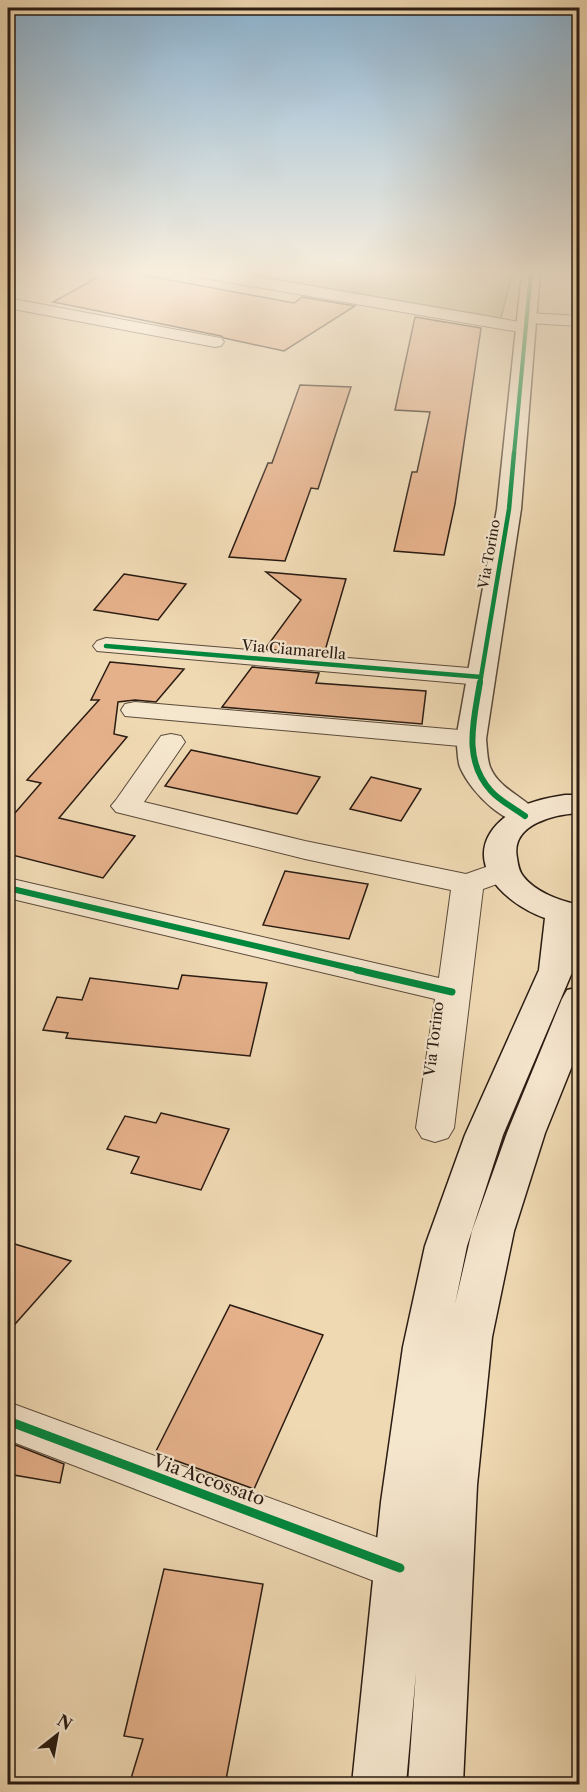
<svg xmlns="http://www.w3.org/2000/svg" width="587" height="1792" viewBox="0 0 587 1792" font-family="'Libre Caslon Text',serif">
<rect width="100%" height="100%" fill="#efd9b3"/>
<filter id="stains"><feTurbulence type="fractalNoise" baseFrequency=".00333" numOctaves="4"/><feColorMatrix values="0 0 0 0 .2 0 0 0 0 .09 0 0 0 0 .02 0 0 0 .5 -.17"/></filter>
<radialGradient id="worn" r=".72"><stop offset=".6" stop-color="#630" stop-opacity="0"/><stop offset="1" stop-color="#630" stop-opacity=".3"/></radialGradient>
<path fill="#bdbe8a" stroke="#746d4e" stroke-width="1.5" d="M 229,272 L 513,272 L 501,318 Z"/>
<g fill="#e5b18b" stroke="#2a1c13" stroke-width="1.5">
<path d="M 107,272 L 127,272 L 294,303 L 302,297 L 355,306 L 284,351 L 224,338 L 221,336 L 53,302 Z"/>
<path d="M 415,317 L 481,328 L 455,504 L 444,555 L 394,551 L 412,472 L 417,472 L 430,412 L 395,410 Z"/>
<path d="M 300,385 L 351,387 L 318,489 L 311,488 L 285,561 L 229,557 L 268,463 L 272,463 Z"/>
<path d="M 266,572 L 346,579 L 324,654 L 265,649 L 301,600 Z"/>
<path d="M 124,574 L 186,584 L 158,620 L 94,610 Z"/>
<path d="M 110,662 L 184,669 L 156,702 L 135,700 L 118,702 L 114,734 L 127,737 L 59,818 L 135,836 L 103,878 L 8,854 L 8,821 L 41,783 L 27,780 L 99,700 L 91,700 Z"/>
<path d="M 252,667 L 319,673 L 316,683 L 426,691 L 422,724 L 222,707 Z"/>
<path d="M 191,750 L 320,777 L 297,814 L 165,786 Z"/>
<path d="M 371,777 L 421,789 L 401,821 L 350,809 Z"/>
<path d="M 285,871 L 368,884 L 349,939 L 263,925 Z"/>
<path d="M 182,975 L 267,983 L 250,1056 L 66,1038 L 68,1033 L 43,1030 L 57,997 L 82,1000 L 90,978 L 178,989 Z"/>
<path d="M 161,1113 L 229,1129 L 201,1190 L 131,1173 L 139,1157 L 107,1149 L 125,1116 L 156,1123 Z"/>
<path d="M 8,1242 L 71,1261 L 8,1332 Z"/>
<path d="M 230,1305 L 323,1335 L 254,1489 L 155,1453 Z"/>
<path d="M 8,1442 L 64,1464 L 60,1483 L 8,1474 Z"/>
<path d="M 164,1569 L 263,1584 L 225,1785 L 129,1785 L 143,1739 L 124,1736 Z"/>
</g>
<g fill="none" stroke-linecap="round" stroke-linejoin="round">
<g stroke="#5b4b3b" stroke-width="2">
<g id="minor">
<path d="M 190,272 L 230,272 L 520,322 L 517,318 L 520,314 L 526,313 L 580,316 L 580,326 L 528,323 L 534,328 L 531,332 L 525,333 L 198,277 Z"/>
<path d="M 8,298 L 215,337 L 221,338 L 224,342 L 221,346 L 215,347 L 8,308 Z"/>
<path d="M 106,638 L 481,669 L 490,671 L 494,677 L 490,683 L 481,685 L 97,651 L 93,646 L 97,641 Z"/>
<path d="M 135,702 L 471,731 L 481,733 L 485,739 L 481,745 L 471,747 L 125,716 L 121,710 L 125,704 Z"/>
<path d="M 171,734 L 181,736 L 185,742 L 144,802 L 305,841 L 466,874 L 503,861 L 514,864 L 518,871 L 514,878 L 483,889 L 454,1128 L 448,1138 L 435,1142 L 422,1138 L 416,1128 L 435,999 L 8,898 L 8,878 L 439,978 L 451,890 L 305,859 L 116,812 L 111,806 L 116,800 L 161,736 Z"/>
<path d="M 8,1402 L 417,1552 L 424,1568 L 417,1584 L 400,1591 L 8,1440 Z"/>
</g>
</g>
<g stroke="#5b4b3b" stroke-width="3">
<path id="tertiary" d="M 522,272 L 540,272 L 521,509 L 486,739 C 487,748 487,759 490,767 C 500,791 527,797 540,816 L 536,823 C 508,830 471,793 460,767 C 457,759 458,748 456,739 L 497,509 Z"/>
</g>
<g stroke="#2a1c13" stroke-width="3">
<path id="secondary" d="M 565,795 L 580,795 L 580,813 C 555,814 510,824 517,858 C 518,865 519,871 523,876 C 535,892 560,901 580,905 L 580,927 L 577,926 L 573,970 L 503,1135 L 467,1246 L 455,1304 L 472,1231 L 507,1133 L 562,999 L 567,990 L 580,987 L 580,1046 L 545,1133 L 514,1231 L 492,1337 L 477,1485 L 463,1784 L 408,1784 L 416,1672 L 406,1784 L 352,1784 L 381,1502 L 403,1347 L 425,1246 L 465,1135 L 539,970 L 545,918 C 498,901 455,853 509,814 C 525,802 546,798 565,795 Z"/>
</g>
<use href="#minor" fill="#f5e6ce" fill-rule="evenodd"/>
<use href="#tertiary" fill="#f5e6ce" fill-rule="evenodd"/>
<use href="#secondary" fill="#f5e6ce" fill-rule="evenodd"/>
<g stroke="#f5e6ce" stroke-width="6">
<path id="cycleway-far4" d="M 514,454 L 531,272"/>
</g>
<g stroke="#f5e6ce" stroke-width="8">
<g id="cycleway-far3">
<path d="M 106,646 L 481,677"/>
<path d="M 480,683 L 509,509 L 514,453"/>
</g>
</g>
<g stroke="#f5e6ce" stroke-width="10">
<g id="cycleway-far2">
<path d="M 480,682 C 474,720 462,759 491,791 C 500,801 514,808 525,816"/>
<path d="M 8,888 L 363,971"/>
</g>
</g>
<g stroke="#f5e6ce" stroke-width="10">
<path id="cycleway-far1" d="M 357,970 L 452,992"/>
</g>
<g stroke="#f5e6ce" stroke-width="13">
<path id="cycleway" d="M 8,1421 L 400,1568"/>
</g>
<use href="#cycleway-far4" stroke="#00873e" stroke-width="4"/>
<use href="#cycleway-far3" stroke="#00873e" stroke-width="4.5"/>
<use href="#cycleway-far2" stroke="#00873e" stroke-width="6"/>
<use href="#cycleway-far1" stroke="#00873e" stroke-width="7"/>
<use href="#cycleway" stroke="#00873e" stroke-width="9"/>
</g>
<linearGradient id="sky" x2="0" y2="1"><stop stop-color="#8bb5d5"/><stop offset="0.52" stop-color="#f8eedd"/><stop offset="1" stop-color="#f8eedd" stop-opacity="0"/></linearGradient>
<rect width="587" height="523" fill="url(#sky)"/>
<g text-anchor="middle" stroke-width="4.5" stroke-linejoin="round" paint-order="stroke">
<g font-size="14" fill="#2a1c13" stroke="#f5e6ce">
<text transform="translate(489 554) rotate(-80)" y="5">Via Torino</text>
</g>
<g font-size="15" fill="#2a1c13" stroke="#f5e6ce">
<text transform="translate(294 650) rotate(5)" y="5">Via Ciamarella</text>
<text transform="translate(434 1039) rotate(-83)" y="5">Via Torino</text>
</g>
<g font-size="18" fill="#2a1c13" stroke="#f5e6ce">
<text transform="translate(209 1480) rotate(20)" y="6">Via Accossato</text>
</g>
</g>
<rect width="587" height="1792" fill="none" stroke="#efd9b3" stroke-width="30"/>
<rect x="9" y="9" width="569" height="1774" fill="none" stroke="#2a1c13" stroke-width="3"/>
<rect x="15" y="15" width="557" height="1762" fill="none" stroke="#2a1c13" stroke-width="1.5"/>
<g transform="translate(57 1735) rotate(31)" stroke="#f5e6ce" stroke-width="4.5" paint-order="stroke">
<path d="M0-4.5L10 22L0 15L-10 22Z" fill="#2a1c13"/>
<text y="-9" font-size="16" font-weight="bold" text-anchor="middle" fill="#2a1c13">N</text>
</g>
<rect width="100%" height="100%" filter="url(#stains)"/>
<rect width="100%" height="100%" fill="url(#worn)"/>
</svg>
